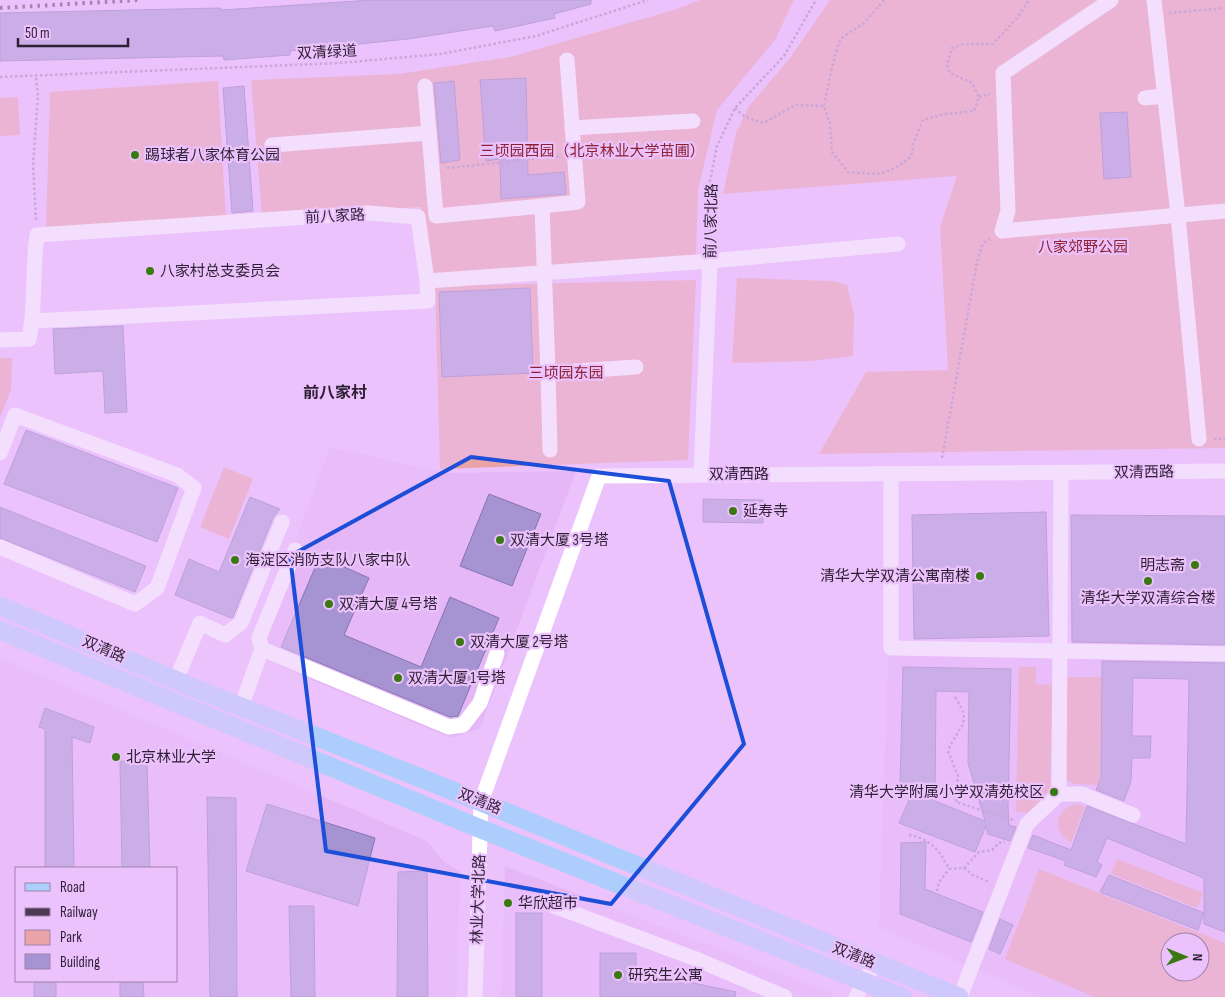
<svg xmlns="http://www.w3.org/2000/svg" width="1225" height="997" viewBox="0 0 1225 997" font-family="'Sofia Sans Condensed','Noto Sans SC',sans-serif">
<rect width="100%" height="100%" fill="#ebc2fb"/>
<g fill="#e5b7f7" fill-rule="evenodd">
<path d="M 330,447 L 445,473 L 576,471 L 480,728 L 451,738 L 252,655 Z"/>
<path d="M 1059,651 L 1225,656 L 1225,997 L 1040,997 L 879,928 L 888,655 ZM 1170,942 L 1200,942 L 1200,972 L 1170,972 Z"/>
<path d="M 0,658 L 427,841 L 444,862 L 460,871 L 457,997 L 0,997 ZM 16,868 L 176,868 L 176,981 L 16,981 Z"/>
<path d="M 505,866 L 833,993 L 833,997 L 501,997 Z"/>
</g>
<g fill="#eaa3a6" fill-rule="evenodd">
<path d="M 700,0 L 794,0 L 775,40 L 717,110 L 698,190 L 696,255 L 429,275 L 421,207 L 262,216 L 251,80 L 398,74 L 510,57 L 677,9 Z"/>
<path d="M 830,0 L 1225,0 L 1225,448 L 819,454 L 866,372 L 948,370 L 940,227 L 957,176 L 723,194 L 736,133 L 749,106 L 790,58 Z"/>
<path d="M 218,81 L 226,219 L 46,228 L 50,92 Z"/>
<path d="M 18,97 L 20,135 L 0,136 L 0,98 Z"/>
<path d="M 737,278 L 833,281 L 847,285 L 854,313 L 853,356 L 811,361 L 732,363 Z"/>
<path d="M 696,280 L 688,460 L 440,469 L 435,286 Z"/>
<path d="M 0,358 L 12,358 L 11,390 L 0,418 Z"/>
<path d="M 224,467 L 253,479 L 229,539 L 200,527 Z"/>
<path d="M 1019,667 L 1036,667 L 1036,684 L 1052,685 L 1050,789 L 1030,813 L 1016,812 Z"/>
<path d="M 1063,677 L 1102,677 L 1100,785 L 1074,784 L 1066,779 Z"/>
<path d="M 1079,804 L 1085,807 L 1071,843 C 1050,830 1055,807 1079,804 Z"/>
<path d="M 1117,859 L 1203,893 L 1197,908 L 1111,874 Z"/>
<path d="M 1039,869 L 1225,943 L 1225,997 L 1094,997 L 1005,959 ZM 1170,942 L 1200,942 L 1200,972 L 1170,972 Z"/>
</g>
<g fill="#a594d1" stroke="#8675b0" fill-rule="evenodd">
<path d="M 372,0 L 591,0 L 591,4 L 554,14 L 555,18 L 495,31 L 493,26 L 408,39 L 290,51 L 290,55 L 224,60 L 223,56 L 0,61 L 0,13 L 221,8 L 221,10 Z"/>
<path d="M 526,78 L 528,175 L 564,172 L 566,194 L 501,199 L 500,159 L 486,161 L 480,80 Z"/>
<path d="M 454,81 L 460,160 L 441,163 L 434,83 Z"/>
<path d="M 244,86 L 253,211 L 232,213 L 223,88 Z"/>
<path d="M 1127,112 L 1131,177 L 1104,179 L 1100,113 Z"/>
<path d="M 530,288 L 533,373 L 442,377 L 439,292 Z"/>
<path d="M 123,326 L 127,412 L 105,413 L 103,371 L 55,374 L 53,329 Z"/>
<path d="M 26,430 L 178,488 L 157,542 L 4,484 Z"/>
<path d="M 489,494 L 541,514 L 512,586 L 460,566 Z"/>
<path d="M 250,497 L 280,509 L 273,518 L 233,617 L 231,618 L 175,595 L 189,559 L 219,572 Z"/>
<path d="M 703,499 L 763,500 L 763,523 L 703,522 Z"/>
<path d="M 0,507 L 146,566 L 135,592 L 0,538 Z"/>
<path d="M 1046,512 L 1049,636 L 914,639 L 912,515 Z"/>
<path d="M 1071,515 L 1225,516 L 1225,645 L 1072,642 Z"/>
<path d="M 320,556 L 369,578 L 344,635 L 421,667 L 450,597 L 499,618 L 458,716 L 450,717 L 281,647 Z"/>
<path d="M 1102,661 L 1225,663 L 1225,932 L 1204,924 L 1204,878 L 1107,838 L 1097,862 L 1102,865 L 1096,877 L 1064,865 L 1066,861 L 1028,848 L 1033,835 L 1071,850 L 1087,806 L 1186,844 L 1189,679 L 1133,678 L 1132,736 L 1151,736 L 1150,758 L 1132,758 L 1131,781 L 1124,801 L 1096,790 L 1101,778 Z"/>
<path d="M 903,667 L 1011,669 L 1008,807 L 1009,825 L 1016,827 L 1010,841 L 988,834 L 986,826 L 975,852 L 899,823 L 915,786 L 900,785 ZM 936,691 L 969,692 L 968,763 L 985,821 L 935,801 Z"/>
<path d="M 45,708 L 94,727 L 90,743 L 72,737 L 74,868 L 45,868 L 45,729 L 39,727 Z"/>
<path d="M 120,761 L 147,762 L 150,868 L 122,868 Z"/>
<path d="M 207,797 L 236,798 L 237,997 L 210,997 Z"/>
<path d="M 267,804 L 375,838 L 358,906 L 246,871 Z"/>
<path d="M 926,842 L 925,889 L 983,912 L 971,942 L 900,914 L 901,843 Z"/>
<path d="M 427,871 L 428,997 L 397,997 L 398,872 Z"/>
<path d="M 1109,875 L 1204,913 L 1198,930 L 1100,892 Z"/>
<path d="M 289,906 L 314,906 L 315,997 L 291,997 Z"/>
<rect x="516" y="913" width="26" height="84"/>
<path d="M 1000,919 L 1013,925 L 1000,954 L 989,949 Z"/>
<path d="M 600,953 L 636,953 L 636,980 L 684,981 L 736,992 L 735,997 L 600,997 Z"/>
<rect x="34" y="981" width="22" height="16"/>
<path d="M 120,981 L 143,981 L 144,997 L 120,997 Z"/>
</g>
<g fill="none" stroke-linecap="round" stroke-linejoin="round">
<g stroke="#a383af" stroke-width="2.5" stroke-dasharray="2.5 2.5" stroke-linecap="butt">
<path d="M 884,0 L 864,23 L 840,39 L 831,71 L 824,106 L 830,124 L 832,152 L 848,172 C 878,175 886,176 911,157 L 914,142 L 923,120 L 944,114 L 974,111 L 979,97 L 972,83 L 950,73 L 947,65 L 952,48 L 964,44 L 993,44 L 1017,18 L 1029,0"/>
<path d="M 1169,13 L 1225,8"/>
<path d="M 0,77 L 340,63 L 440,54 L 536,36 L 648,0"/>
<path d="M 979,97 L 990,94"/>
<path d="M 735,108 L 745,117 L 764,123 L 795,105 L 824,106"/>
<path d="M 447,168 L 561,156"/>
<path d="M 36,220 L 33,164 L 38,96 L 36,77"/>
<path d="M 710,247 L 710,181 L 717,146 L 735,108 L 784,56 L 816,0"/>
<path d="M 1214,439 L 1225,439"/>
<path d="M 942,458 L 977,262 L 983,243 L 990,239"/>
<path d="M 955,697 C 973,725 960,723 948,751 L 958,776 L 956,802 L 1013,820"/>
<path d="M 909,835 C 930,838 940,851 949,869 L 964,868 L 973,875 L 989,882"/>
<path d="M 964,868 L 979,852 L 992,850 L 999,843 L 1005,842"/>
<path d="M 937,891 L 939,882 L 949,869"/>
</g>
<g stroke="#fff" stroke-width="15">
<path d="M 1111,0 L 1003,73 L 1008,211 L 1002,231 L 1225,211"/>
<path d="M 1154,0 L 1178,215 L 1199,439"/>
<path d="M 425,86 L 436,216 L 542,206 L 548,373 L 636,367"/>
<path d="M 1145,98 L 1164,96"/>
<path d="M 572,128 L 693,121"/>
<path d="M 272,145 L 429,133"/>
<path d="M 542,206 L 578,202 L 567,60"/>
<path d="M 33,321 L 428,301 L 427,281"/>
<path d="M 0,340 L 29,339 C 36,305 32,270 37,235 L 368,213 L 418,217 L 427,281 L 710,261 L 898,244"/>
<path d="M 548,373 L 550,450"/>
<path d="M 0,453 L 15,415 L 177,475 L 194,488 L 157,588 L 135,604 L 0,547"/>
<path d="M 701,474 L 710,261"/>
<path d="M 891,474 L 891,648 L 1225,654"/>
<path d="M 262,649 L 449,727 L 463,725 L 480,703 L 497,653"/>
<path d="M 176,680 L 200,623 L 225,635 L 241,623 L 282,522"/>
<path d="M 241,707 L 262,649 L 259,638 L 295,550"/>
<path d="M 1059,794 L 1082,794 L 1133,815"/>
<path d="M 546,903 L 696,959 L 785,997"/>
<path d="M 475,997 L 481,802 L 599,476 L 1225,471"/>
<path d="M 856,997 L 875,963"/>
<path d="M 960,997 L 1027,824 L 1059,794 L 1061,473"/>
</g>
<g stroke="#adcefc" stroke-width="19">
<path d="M 0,606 L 206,693 L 481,802 L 959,997"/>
<path d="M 0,630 L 481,829 L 902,997"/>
</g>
<path stroke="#4d3954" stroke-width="4" stroke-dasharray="2.5 5" stroke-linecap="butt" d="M 0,8 L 139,0"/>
</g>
<path d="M0 0H1225V997H0ZM 471,457 L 669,481 L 744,744 L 611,904 L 326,851 L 290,556 Z" fill="#ebc2fb" fill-opacity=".55" fill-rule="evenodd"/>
<path fill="none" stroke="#1d4ed8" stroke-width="4" stroke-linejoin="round" d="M 471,457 L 669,481 L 744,744 L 611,904 L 326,851 L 290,556 Z"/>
<g fill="#3a7812" stroke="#ebc2fb" stroke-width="2">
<circle cx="135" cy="155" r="5"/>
<circle cx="150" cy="271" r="5"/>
<circle cx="733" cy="511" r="5"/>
<circle cx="500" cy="540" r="5"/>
<circle cx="235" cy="560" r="5"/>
<circle cx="1195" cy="565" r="5"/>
<circle cx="980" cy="576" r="5"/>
<circle cx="1148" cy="581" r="5"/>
<circle cx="329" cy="604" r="5"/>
<circle cx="460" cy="642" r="5"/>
<circle cx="398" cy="678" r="5"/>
<circle cx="116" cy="757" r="5"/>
<circle cx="1054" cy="792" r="5"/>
<circle cx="508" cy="903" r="5"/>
<circle cx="618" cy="975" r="5"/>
</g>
<g text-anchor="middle" stroke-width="4.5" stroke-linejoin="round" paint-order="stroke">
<g font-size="15" fill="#2f1f35" stroke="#ebc2fb">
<text transform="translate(327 52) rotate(-3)" y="5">双清绿道</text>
<text transform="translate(335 216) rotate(-3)" y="5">前八家路</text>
<text transform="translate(711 221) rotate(-89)" y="5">前八家北路</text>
<text transform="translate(1144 472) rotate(-1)" y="5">双清西路</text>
<text x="739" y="479">双清西路</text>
<text transform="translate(104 649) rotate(23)" y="5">双清路</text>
<text transform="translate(480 801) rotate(22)" y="5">双清路</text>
<text transform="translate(478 899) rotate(-88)" y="5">林业大学北路</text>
<text transform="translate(854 955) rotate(22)" y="5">双清路</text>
</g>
<g font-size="15" fill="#8d2033" stroke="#ebc2fb">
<text x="592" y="156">三顷园西园（北京林业大学苗圃）</text>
<text x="1083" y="252">八家郊野公园</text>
<text x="566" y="378">三顷园东园</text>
</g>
<g font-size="15" fill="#2f1f35" stroke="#ebc2fb" text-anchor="start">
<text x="145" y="160">踢球者八家体育公园</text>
<text x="160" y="276">八家村总支委员会</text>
<text x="743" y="516">延寿寺</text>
<text x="510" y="545">双清大厦 3号塔</text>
<text x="245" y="565">海淀区消防支队八家中队</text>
<text x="1185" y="570" text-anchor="end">明志斋</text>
<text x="970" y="581" text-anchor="end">清华大学双清公寓南楼</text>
<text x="1148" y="603" text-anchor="middle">清华大学双清综合楼</text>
<text x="339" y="609">双清大厦 4号塔</text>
<text x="470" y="647">双清大厦 2号塔</text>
<text x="408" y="683">双清大厦 1号塔</text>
<text x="126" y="762">北京林业大学</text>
<text x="1044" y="797" text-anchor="end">清华大学附属小学双清苑校区</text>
<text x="518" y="908">华欣超市</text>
<text x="628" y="980">研究生公寓</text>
</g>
<g font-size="16" font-weight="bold" fill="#2f1f35" stroke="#ebc2fb">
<text x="335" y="398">前八家村</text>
</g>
</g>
<rect x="15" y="867" width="162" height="115" fill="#ebc2fb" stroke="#a081ac"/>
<rect x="25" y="883" width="25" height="8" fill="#adcefc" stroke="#a081ac"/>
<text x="60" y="892" font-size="15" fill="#2f1f35">Road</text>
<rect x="25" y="908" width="25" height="8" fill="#4d3954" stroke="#a081ac"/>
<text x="60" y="917" font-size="15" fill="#2f1f35">Railway</text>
<rect x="25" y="930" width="25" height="15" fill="#eaa3a6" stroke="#a081ac"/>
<text x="60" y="942" font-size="15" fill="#2f1f35">Park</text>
<rect x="25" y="954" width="25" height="15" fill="#a594d1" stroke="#a081ac"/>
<text x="60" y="967" font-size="15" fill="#2f1f35">Building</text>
<g transform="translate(1185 957) rotate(91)"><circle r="24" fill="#ebc2fb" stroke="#a081ac"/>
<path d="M0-4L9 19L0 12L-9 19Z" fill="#3a7812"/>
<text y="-8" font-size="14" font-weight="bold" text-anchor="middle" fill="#2f1f35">N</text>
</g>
<path d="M18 38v8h110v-8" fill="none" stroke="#2f1f35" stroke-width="2.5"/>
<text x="25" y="38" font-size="15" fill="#2f1f35" stroke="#ebc2fb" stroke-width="4" paint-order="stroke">50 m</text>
</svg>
